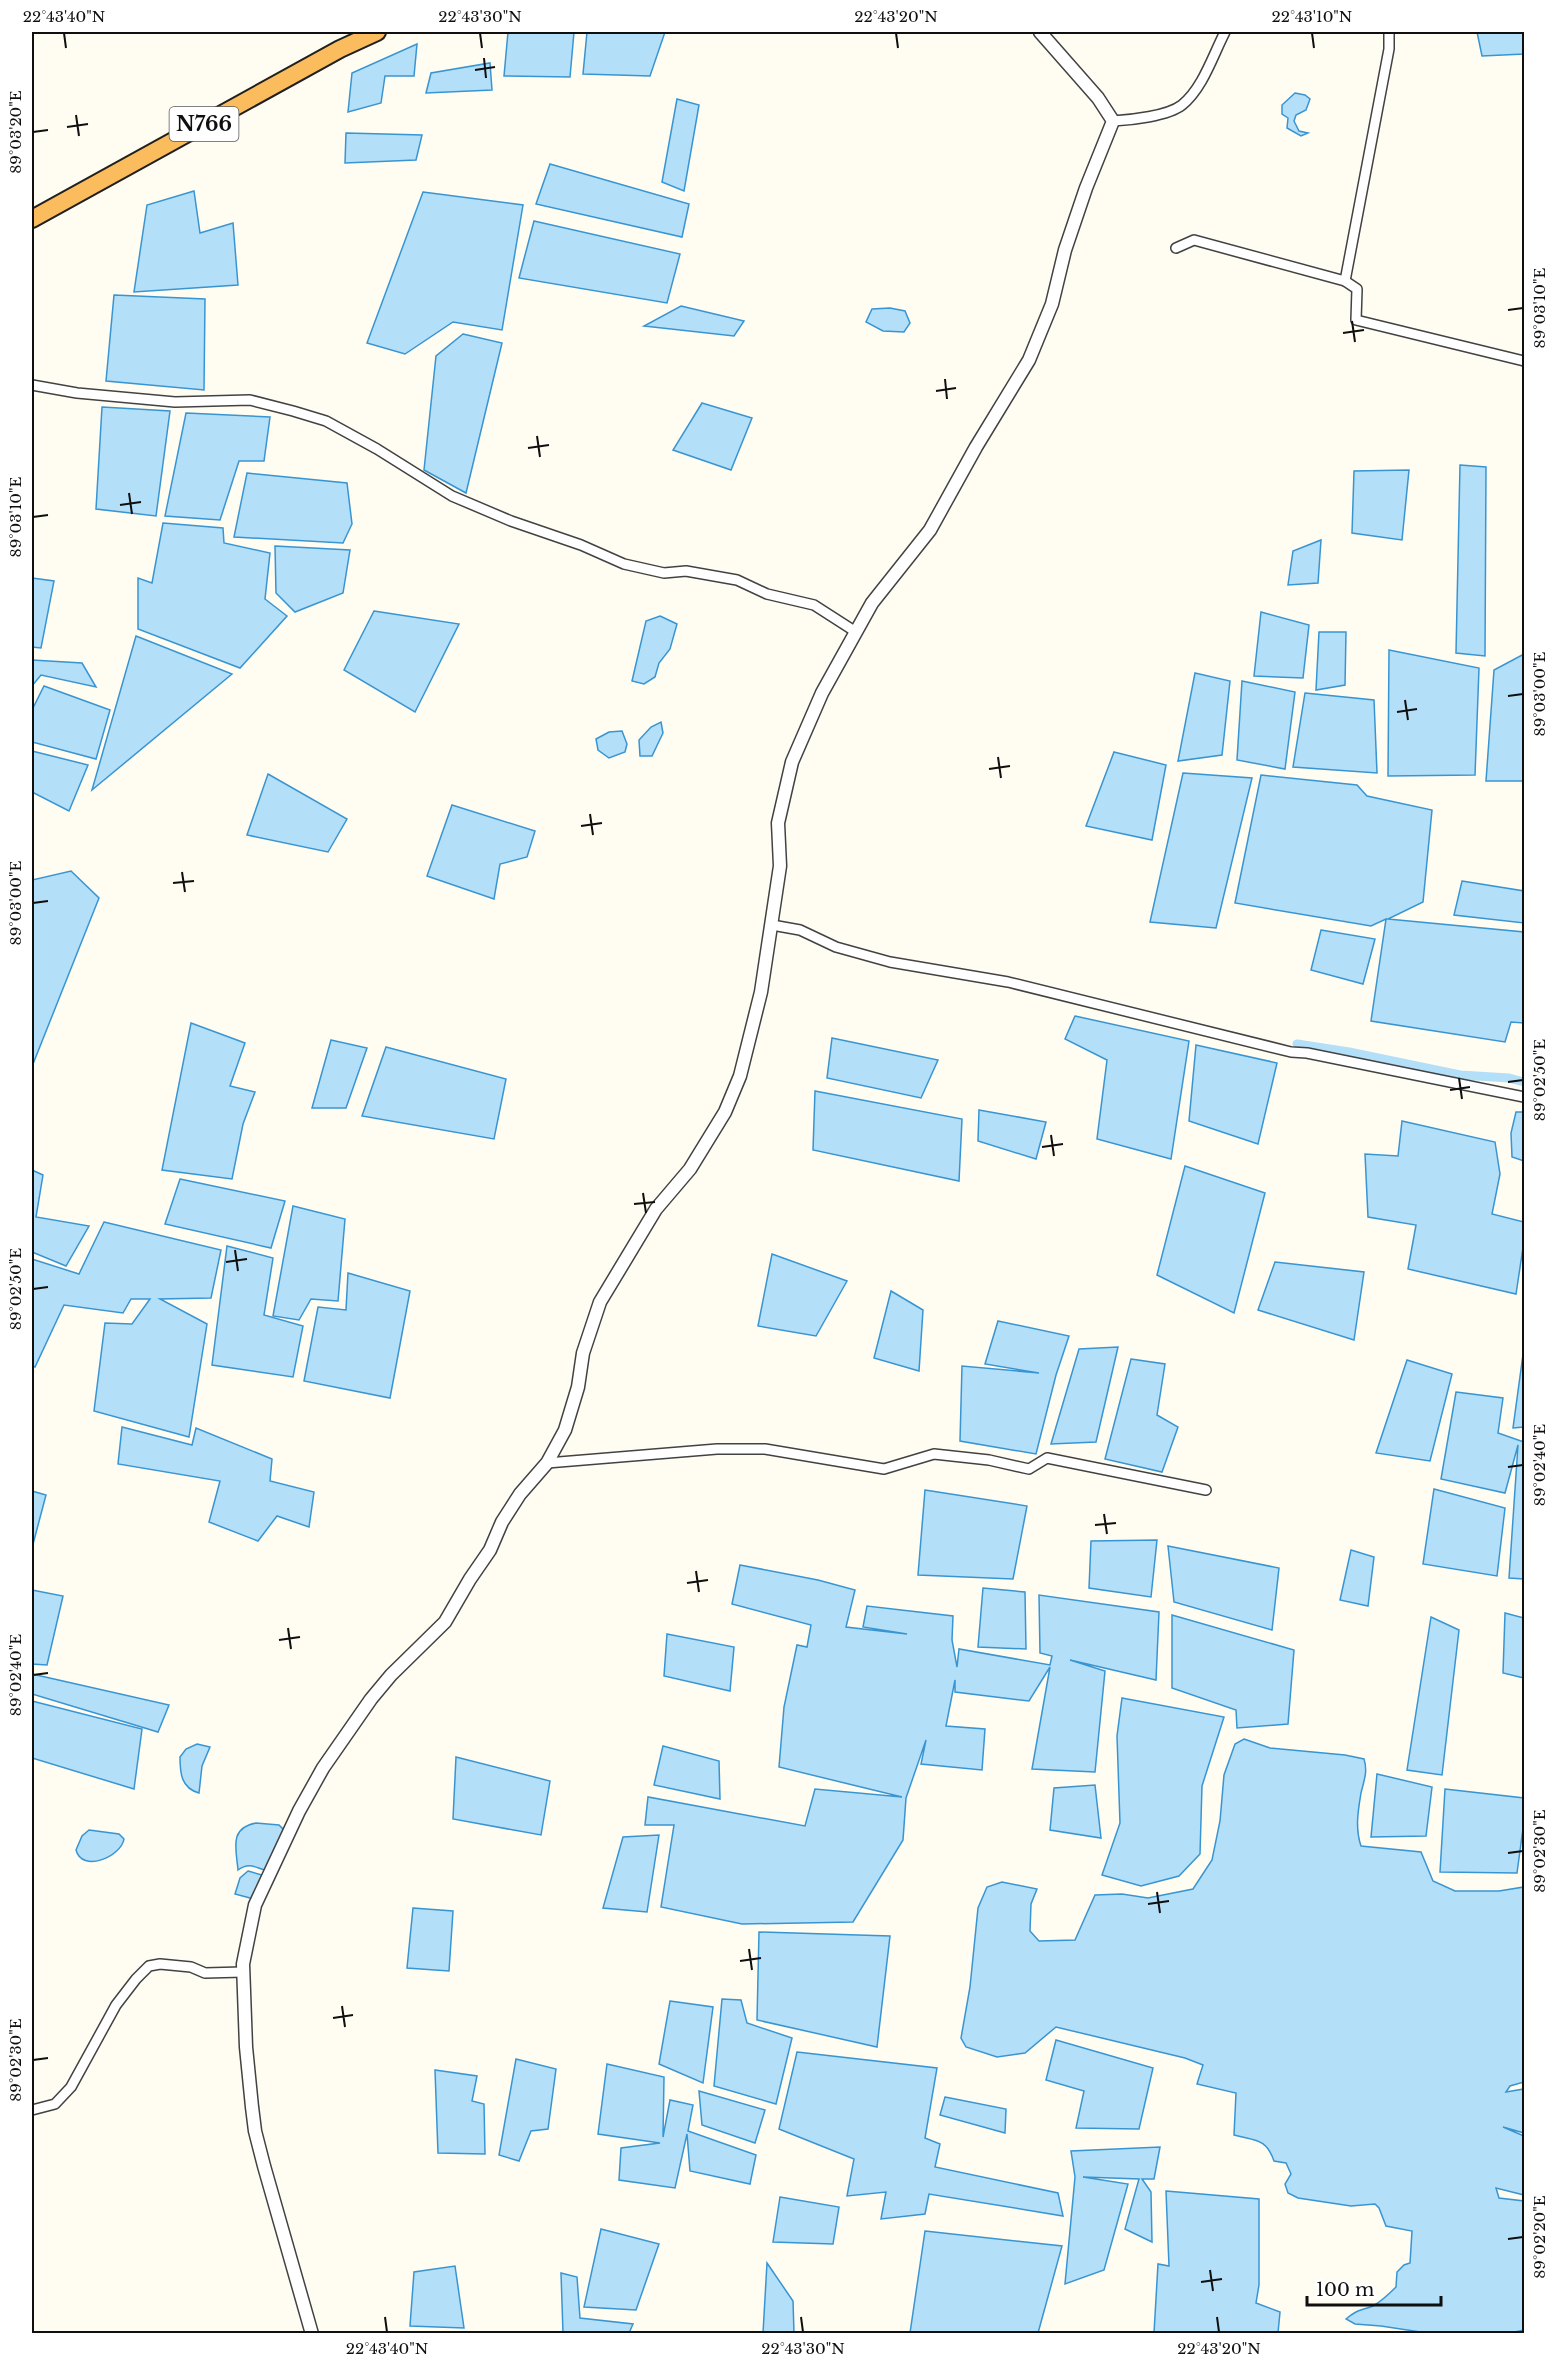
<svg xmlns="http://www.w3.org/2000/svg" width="1556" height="2365" viewBox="0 0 1556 2365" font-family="'Libre Baskerville',serif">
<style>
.water{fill:#b4dff8;stroke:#3895d2;stroke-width:1.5}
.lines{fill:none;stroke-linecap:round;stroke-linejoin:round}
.canal{stroke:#b4dff8;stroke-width:9}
.minor-casing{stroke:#424242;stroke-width:12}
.tertiary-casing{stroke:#424242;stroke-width:15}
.trunk-casing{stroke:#202020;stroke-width:20}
.minor{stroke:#fff;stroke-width:9}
.tertiary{stroke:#fff;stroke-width:12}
.trunk{stroke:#fbbc5d;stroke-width:16}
.ticks{fill:none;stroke:#0f0f0f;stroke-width:2}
.labels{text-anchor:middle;stroke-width:6;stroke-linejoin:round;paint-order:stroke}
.shield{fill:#fff;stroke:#575757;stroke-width:1.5}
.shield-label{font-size:20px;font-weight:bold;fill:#0f0f0f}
.neatline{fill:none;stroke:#0f0f0f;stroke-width:2}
.ticks-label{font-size:15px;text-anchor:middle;fill:#0f0f0f}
</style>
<rect width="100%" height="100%" fill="#fffcf2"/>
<!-- water -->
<g class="water">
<path d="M508 32H574L570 77 504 76Z"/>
<path d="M587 32H665L650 76 583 74Z"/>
<path d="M1477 32H1524V54L1482 56Z"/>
<path d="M417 44 414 76H385L381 103 348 112 352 73Z"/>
<path d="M490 63 492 90 426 93 431 73Z"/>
<path d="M1295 93 1305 95 1310 99 1306 110 1296 115 1294 121 1299 131 1308 133 1301 136 1287 128 1288 118 1282 114V105Z"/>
<path d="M677 99 699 105 684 191 662 182Z"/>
<path d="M346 133 422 135 416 160 345 163Z"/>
<path d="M550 164 689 204 682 237 536 204Z"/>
<path d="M194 191 200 233 233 223 238 285 134 292 147 205Z"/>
<path d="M423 192 523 205 502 330 453 322 405 354 367 343Z"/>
<path d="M534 221 680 254 667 303 519 278Z"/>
<path d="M114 295 205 299 204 390 106 381Z"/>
<path d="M681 306 744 321 734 336 644 326Z"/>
<path d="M890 308 905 311 910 323 904 332 883 331 866 322 872 309Z"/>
<path d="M463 334 502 343 466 493 424 470 436 356Z"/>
<path d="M702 403 752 418 731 470 673 450Z"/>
<path d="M102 407 170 411 156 516 96 509Z"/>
<path d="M186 413 270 417 264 461H239L220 520 165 516Z"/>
<path d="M1460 465 1486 467 1485 656 1456 653Z"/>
<path d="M1409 470 1402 540 1352 533 1354 471Z"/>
<path d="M247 473 347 483 352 524 343 543 234 537Z"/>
<path d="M163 523 223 528 224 543 270 553 265 599 287 616 240 668 138 629V578L152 583Z"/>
<path d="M1321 540 1318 583 1288 585 1293 551Z"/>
<path d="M275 546 350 550 343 593 295 612 276 593Z"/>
<path d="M32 578 54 581 41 648 32 647Z"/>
<path d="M374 611 459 624 415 712 344 670Z"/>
<path d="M1261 612 1309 625 1303 678 1254 676Z"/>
<path d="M660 616 677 624 670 649 659 663 655 677 644 684 632 681 646 621Z"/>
<path d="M1319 632H1346L1345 685 1316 690Z"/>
<path d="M136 636 232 674 92 790Z"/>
<path d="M1389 650 1479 668 1475 775 1388 776Z"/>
<path d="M1524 654V781H1486L1494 670Z"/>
<path d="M32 660 82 663 96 687 41 675 32 686Z"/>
<path d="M1195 673 1230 681 1222 755 1178 761Z"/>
<path d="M1242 681 1295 692 1285 769 1237 760Z"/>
<path d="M44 686 110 710 96 759 32 742V710Z"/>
<path d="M1305 693 1374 700 1377 773 1293 767Z"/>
<path d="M661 722 663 733 652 756H640L639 740 651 727Z"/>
<path d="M622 731 627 744 625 752 609 758 598 750 596 739 609 732Z"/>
<path d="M32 751 88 765 69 811 32 792Z"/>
<path d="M1114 752 1166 765 1152 840 1086 826Z"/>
<path d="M1183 773 1252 778 1216 928 1150 922Z"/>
<path d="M268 774 347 819 328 852 247 835Z"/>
<path d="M1261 775 1357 785 1367 796 1432 810 1423 902 1388 919 1524 932V1023L1511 1022 1505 1042 1371 1021 1386 919 1371 926 1235 903Z"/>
<path d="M452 805 535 831 527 857 500 864 494 899 427 876Z"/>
<path d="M71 871 99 898 33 1064 32 880Z"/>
<path d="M1462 881 1524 891V923L1454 915Z"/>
<path d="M1321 930 1375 939 1363 984 1311 970Z"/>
<path d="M1075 1016 1189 1041 1171 1159 1097 1139 1107 1060 1065 1039Z"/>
<path d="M191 1023 245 1043 230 1086 255 1092 243 1124 232 1179 162 1170Z"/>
<path d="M832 1038 938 1060 921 1098 827 1078Z"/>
<path d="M331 1040 367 1048 346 1108H312Z"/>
<path d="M1196 1045 1277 1063 1258 1144 1189 1121Z"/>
<path d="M386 1047 506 1079 494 1139 362 1116Z"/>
<path d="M815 1091 962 1119 959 1181 813 1150Z"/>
<path d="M979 1110 1046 1122 1036 1159 978 1141Z"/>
<path d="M1516 1112H1524V1161L1512 1157 1511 1133Z"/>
<path d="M1402 1121 1495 1142 1500 1174 1492 1214 1524 1222V1241L1516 1294 1408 1269 1416 1225 1368 1217 1365 1154 1398 1156Z"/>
<path d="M1185 1166 1265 1193 1234 1313 1157 1275Z"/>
<path d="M32 1170 43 1175 36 1217 89 1226 66 1266 32 1252Z"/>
<path d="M180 1179 285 1201 271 1248 165 1224Z"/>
<path d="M293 1206 345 1219 338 1301 311 1299 299 1320 273 1316Z"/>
<path d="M104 1222 221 1250 211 1298 160 1299 207 1324 189 1437 94 1411 105 1323 132 1324 150 1299H131L123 1313 64 1305 35 1367 32 1366V1259L79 1274Z"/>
<path d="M227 1246 273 1258 264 1315 303 1326 293 1377 212 1365Z"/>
<path d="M772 1254 847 1281 816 1336 758 1326Z"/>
<path d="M1275 1262 1364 1272 1354 1340 1258 1310Z"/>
<path d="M348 1273 410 1291 390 1398 304 1381 318 1307 346 1310Z"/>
<path d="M891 1291 923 1310 919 1371 874 1358Z"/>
<path d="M998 1321 1069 1336 1056 1375 1036 1454 960 1441 962 1366 1039 1373 985 1364Z"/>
<path d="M1118 1347 1096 1442 1051 1444 1079 1349Z"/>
<path d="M1524 1347V1427L1513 1428Z"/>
<path d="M1131 1359 1165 1364 1157 1415 1178 1427 1162 1472 1105 1459Z"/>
<path d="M1407 1360 1452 1374 1430 1461 1376 1453Z"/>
<path d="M1456 1392 1503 1398 1498 1433 1524 1442V1579L1509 1578 1518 1445 1505 1493 1441 1479Z"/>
<path d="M122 1427 192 1445 196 1428 272 1459 270 1481 314 1492 309 1527 277 1516 258 1541 209 1522 220 1481 118 1464Z"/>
<path d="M1434 1489 1505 1508 1497 1576 1423 1564Z"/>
<path d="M925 1490 1027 1506 1013 1579 918 1575Z"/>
<path d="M32 1491 46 1495 32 1548Z"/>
<path d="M1157 1540 1151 1597 1089 1588 1091 1541Z"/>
<path d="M1168 1546 1279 1568 1272 1630 1174 1602Z"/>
<path d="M1351 1550 1374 1557 1368 1606 1340 1600Z"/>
<path d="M740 1565 818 1580 855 1590 846 1627 907 1634 863 1627 867 1606 953 1616 952 1640 957 1667 959 1649 1050 1665 1052 1656 1040 1653 1039 1595 1159 1612 1156 1680 1070 1660 1105 1671 1095 1772 1032 1769 1050 1667 1029 1701 955 1692V1680L946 1726 985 1729 982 1770 921 1764 926 1740 906 1798 903 1840 853 1922 742 1924 661 1907 674 1825H645L648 1797 805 1826 815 1789 902 1797 779 1767 784 1707 797 1645 807 1647 811 1625 732 1604Z"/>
<path d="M983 1588 1025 1592 1026 1649 978 1647Z"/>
<path d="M32 1590 63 1596 47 1665 32 1664Z"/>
<path d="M1505 1613 1524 1618V1678L1503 1673Z"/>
<path d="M1172 1615 1294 1650 1288 1724 1237 1728 1236 1710 1172 1688Z"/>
<path d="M1431 1617 1459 1630 1442 1775 1407 1770Z"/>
<path d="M667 1634 734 1647 730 1691 664 1676Z"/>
<path d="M32 1674 169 1705 158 1732 32 1694Z"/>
<path d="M1122 1698 1224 1717 1202 1786 1200 1854 1179 1876 1141 1886 1102 1875 1120 1823 1117 1736Z"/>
<path d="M32 1701 142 1729 134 1789 32 1758Z"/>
<path d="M1244 1739 1270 1748 1345 1755 1364 1759C1368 1772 1364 1780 1361 1793 1358 1811 1355 1828 1361 1846L1421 1852 1433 1881 1455 1891H1499L1524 1887V2082L1510 2086 1506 2092 1524 2089V2133L1503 2127 1524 2136V2195L1496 2188 1499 2198 1524 2201V2330L1506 2334 1427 2333 1381 2326 1355 2324 1346 2319C1358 2309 1360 2311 1373 2306 1382 2301 1389 2294 1396 2287L1397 2272 1404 2265 1410 2263 1412 2231 1386 2226 1379 2208 1375 2204 1351 2206 1298 2198 1288 2193 1285 2184 1291 2174 1286 2163 1274 2161C1266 2138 1256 2141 1234 2135L1236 2093 1197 2084 1203 2065 1185 2058 1056 2027 1025 2053 997 2057 966 2047 961 2038 970 1987 978 1908 987 1887 1002 1882 1037 1889 1031 1904 1030 1931 1039 1941 1075 1940 1095 1895 1122 1894 1148 1898 1193 1889 1212 1860 1220 1821 1224 1775 1235 1744Z"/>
<path d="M197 1744 210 1747 202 1766 199 1793C181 1788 180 1773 180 1757L186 1749Z"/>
<path d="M663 1746 719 1761 720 1799 654 1785Z"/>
<path d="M456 1757 550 1781 541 1835 453 1819Z"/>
<path d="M1377 1774 1432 1787 1426 1836 1371 1837Z"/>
<path d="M1095 1785 1101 1838 1050 1830 1054 1788Z"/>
<path d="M1445 1789 1524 1798V1821L1517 1873 1440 1872Z"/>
<path d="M256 1823 279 1825 284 1830 265 1870C254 1867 249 1862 238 1870 236 1848 229 1828 256 1823Z"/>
<path d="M89 1830 119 1834 124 1839C121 1857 82 1873 76 1850L82 1836Z"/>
<path d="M659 1835 647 1912 603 1908 623 1837Z"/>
<path d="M248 1871 262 1875V1880L254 1899 235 1894 240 1878Z"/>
<path d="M413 1908 453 1911 449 1971 407 1968Z"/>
<path d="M759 1932 890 1936 877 2047 757 2020Z"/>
<path d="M722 1999 741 2000 747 2023 792 2038 776 2104 714 2086Z"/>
<path d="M670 2001 713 2007 703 2083 659 2064Z"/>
<path d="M1056 2040 1153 2068 1139 2129 1076 2128 1084 2091 1046 2080Z"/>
<path d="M797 2052 937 2068 925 2138 940 2144 935 2167 1058 2193 1063 2216 929 2194 925 2214 881 2219 886 2192 847 2196 854 2159 779 2129Z"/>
<path d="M516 2059 556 2069 548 2129 531 2131 519 2161 499 2155Z"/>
<path d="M607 2064 664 2077 663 2137 670 2100 693 2105 688 2131 756 2155 750 2184 690 2171 687 2134 675 2188 619 2180 621 2148 660 2143 598 2134Z"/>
<path d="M435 2070 477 2076 472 2101 484 2104 485 2154 438 2153Z"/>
<path d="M699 2091 765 2110 755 2143 702 2125Z"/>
<path d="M945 2097 1006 2109 1005 2133 940 2115Z"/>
<path d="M1160 2147 1154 2179H1142L1151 2192 1152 2242 1125 2229 1139 2179 1083 2177 1128 2184 1104 2270 1065 2284 1075 2177 1071 2151Z"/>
<path d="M1166 2191 1259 2199V2285L1256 2303 1280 2312 1278 2333H1154L1158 2264 1169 2266Z"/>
<path d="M780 2197 839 2207 833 2244 773 2242Z"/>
<path d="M601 2229 659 2244 636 2310 584 2307Z"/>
<path d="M925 2231 1062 2246 1038 2333H910Z"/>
<path d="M767 2263 793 2301 794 2333H763Z"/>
<path d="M455 2266 464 2328 410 2326 414 2272Z"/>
<path d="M561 2273 577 2277 580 2318 633 2324 629 2333H563Z"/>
</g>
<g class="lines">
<!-- canal -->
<path class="canal" d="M1297 1044 1349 1052 1460 1075 1509 1078 1524 1082"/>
<defs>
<g id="minor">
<path d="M1389 32V49L1345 281 1357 289 1356 320 1524 361"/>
<path d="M1113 121C1131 120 1168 116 1182 105 1203 88 1213 55 1225 32"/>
<path d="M1176 248 1194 240 1345 281"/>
<path d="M32 385 77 393 175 402 250 400 293 411 326 421 377 449 452 496 511 521 581 545 624 564 664 573 686 571 737 580 767 594 814 605 856 632"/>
<path d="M772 925 800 930 836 947 890 962 1008 982 1291 1052 1307 1053 1524 1097"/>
<path d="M547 1463 717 1449H765L884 1469 934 1454 989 1460 1029 1469 1047 1458 1206 1490"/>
<path d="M32 2110 55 2104 71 2087 116 2005 136 1979 149 1966 160 1964 191 1967 205 1973 243 1972"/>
</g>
<path id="tertiary" d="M312 2334 264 2166 255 2131 252 2107 246 2047 243 1964 255 1905 299 1811 323 1768 371 1699 391 1675 445 1622 470 1579 490 1550 502 1522 520 1494 547 1463 565 1430 578 1387 583 1353 600 1302 656 1209 690 1169 725 1112 740 1076 761 992 780 866 778 823 792 762 822 693 872 603 930 530 976 447 1029 360 1052 304 1065 250 1086 188 1113 121 1098 98 1040 32"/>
<path id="trunk" d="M32 219 340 49 377 32"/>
</defs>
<!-- minor casing -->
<use href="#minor" class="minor-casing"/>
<!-- tertiary casing -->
<use href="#tertiary" class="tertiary-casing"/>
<!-- trunk casing -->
<use href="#trunk" class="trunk-casing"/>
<!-- minor -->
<use href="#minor" class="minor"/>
<!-- tertiary -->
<use href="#tertiary" class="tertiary"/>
<!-- trunk -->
<use href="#trunk" class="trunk"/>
</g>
<!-- ticks -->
<path class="ticks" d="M64 33 66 48M480 33 482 48M896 33 898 48M1312 33 1314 48M484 58 486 78M475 70 495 67M76 115 79 136M67 127 88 124M33 132 48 130M1508 310 1523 308M1352 321 1355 342M1343 333 1364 330M945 379 947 399M936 391 956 388M537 436 540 457M528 448 549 445M129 493 132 514M120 505 141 502M33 517 48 515M1508 696 1523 694M1405 700 1408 720M1397 712 1417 709M998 757 1001 778M989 769 1010 766M590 814 593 835M581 826 602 823M182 872 185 892M173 883 194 881M33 903 48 901M1459 1078 1462 1099M1508 1082 1523 1080M1450 1090 1470 1087M1051 1135 1054 1156M1042 1147 1063 1144M643 1193 646 1213M634 1204 655 1202M235 1250 238 1271M226 1262 247 1259M33 1289 48 1287M1508 1467 1523 1465M1104 1514 1107 1534M1095 1525 1116 1523M696 1571 699 1592M687 1583 708 1580M288 1628 291 1649M279 1640 300 1637M33 1675 48 1673M1508 1853 1523 1851M1157 1892 1160 1913M1148 1904 1169 1901M749 1949 752 1970M740 1961 761 1958M342 2006 345 2027M333 2018 353 2015M33 2060 48 2058M1508 2239 1523 2237M1210 2270 1213 2291M1201 2282 1222 2279M385 2317 387 2332M801 2317 803 2332M1217 2317 1219 2332"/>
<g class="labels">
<!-- shield labels -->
<rect class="shield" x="169.5" y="107" width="69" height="34" rx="4.5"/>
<g class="shield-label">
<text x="204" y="131">N766</text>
</g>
</g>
<!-- border -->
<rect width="1556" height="2365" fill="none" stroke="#ffffff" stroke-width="66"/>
<!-- scale -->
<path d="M1307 2296v9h134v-9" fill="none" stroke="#0f0f0f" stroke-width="3"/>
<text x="1316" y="2296" font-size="18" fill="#0f0f0f" stroke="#ffffff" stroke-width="4.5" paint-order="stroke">100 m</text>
<rect x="33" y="33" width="1490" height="2299" class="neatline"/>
<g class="ticks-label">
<text x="64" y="22">22°43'40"N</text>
<text x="480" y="22">22°43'30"N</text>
<text x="896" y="22">22°43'20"N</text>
<text x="1312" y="22">22°43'10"N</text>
<text transform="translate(16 132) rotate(-90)" y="5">89°03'20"E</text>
<text transform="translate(1540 308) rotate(-90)" y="5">89°03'10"E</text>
<text transform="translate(16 517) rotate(-90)" y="5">89°03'10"E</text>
<text transform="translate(1540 694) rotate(-90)" y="5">89°03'00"E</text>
<text transform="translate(16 903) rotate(-90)" y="5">89°03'00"E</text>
<text transform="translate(1540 1080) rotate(-90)" y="5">89°02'50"E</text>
<text transform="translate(16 1289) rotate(-90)" y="5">89°02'50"E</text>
<text transform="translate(1540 1465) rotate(-90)" y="5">89°02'40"E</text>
<text transform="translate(16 1675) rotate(-90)" y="5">89°02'40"E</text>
<text transform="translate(1540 1851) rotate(-90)" y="5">89°02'30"E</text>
<text transform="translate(16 2060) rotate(-90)" y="5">89°02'30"E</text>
<text transform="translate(1540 2237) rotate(-90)" y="5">89°02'20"E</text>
<text x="387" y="2354">22°43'40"N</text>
<text x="803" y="2354">22°43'30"N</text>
<text x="1219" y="2354">22°43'20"N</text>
</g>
</svg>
